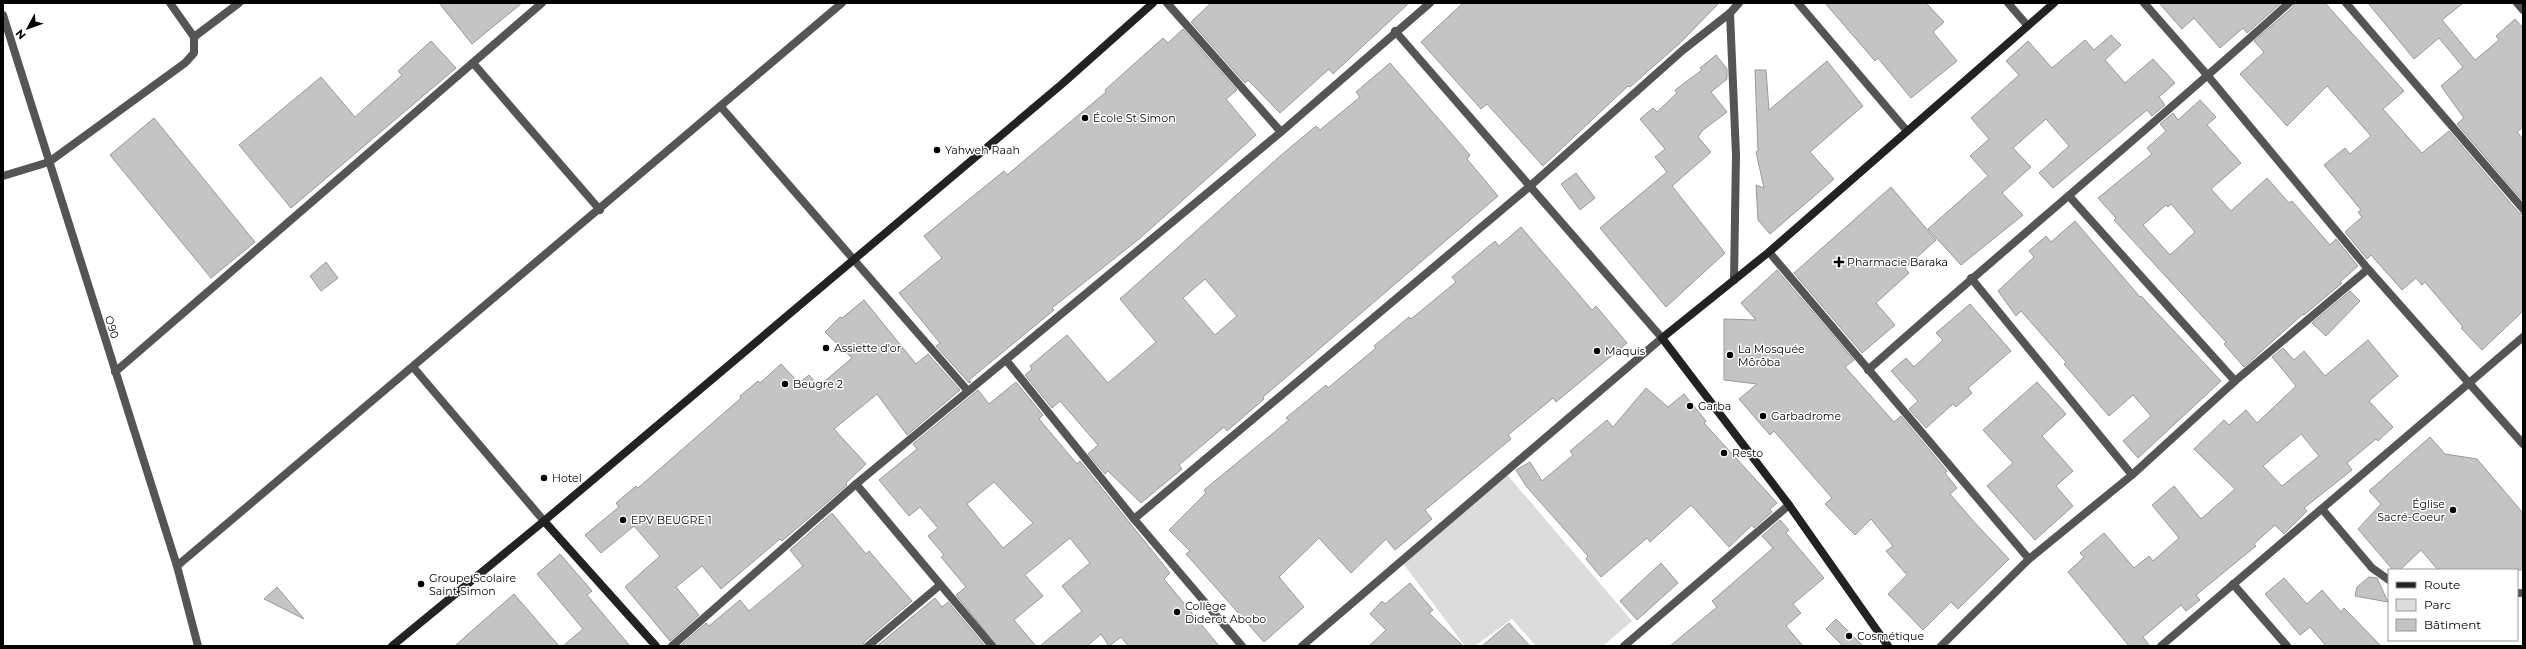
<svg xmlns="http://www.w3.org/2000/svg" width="2526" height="649" viewBox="0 0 2526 649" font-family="Montserrat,sans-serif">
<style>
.green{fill:#dcdcdc}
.building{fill:#c4c4c4;stroke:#999;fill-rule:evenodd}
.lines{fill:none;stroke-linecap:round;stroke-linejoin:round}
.lane{stroke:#555;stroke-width:8}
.street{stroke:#555;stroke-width:8}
.secondary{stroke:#222;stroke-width:8}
.poi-dot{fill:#000;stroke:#fff;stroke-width:1.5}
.labels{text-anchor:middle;stroke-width:3;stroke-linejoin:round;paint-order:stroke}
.poi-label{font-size:11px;fill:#000;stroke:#fff;text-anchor:start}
.street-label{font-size:11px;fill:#000;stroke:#fff}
</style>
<rect width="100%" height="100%" fill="#fff"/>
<!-- green -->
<path class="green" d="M1505 472 1632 621 1603 646H1536L1512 619 1475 646H1465L1402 562Z"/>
<!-- building -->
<g class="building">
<path d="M439 3H522L472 44Z"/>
<path d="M1211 3H1409L1333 74 1329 69 1280 113 1248 80 1245 83 1191 22Z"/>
<path d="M1463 3H1719L1680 43 1630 87 1628 86 1543 166 1487 104 1481 109 1421 42Z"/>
<path d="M1825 3H1926L1944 22 1933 32 1957 61 1911 98 1878 58 1875 61Z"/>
<path d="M2159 3H2281L2247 33 2243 28 2220 48 2194 18 2182 29Z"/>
<path d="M2294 3H2325L2404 91 2383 109 2422 153 2449 131 2519 213 2523 214V311L2482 350 2461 328 2463 327 2425 282 2422 285 2416 278 2402 290 2371 255 2367 259 2345 232 2362 217 2358 212 2361 210 2324 165 2345 148 2350 154 2371 136 2327 86 2287 126 2240 74 2264 52 2254 41 2293 7Z"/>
<path d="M2368 3H2463L2442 20 2475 60 2499 40 2496 36 2515 19 2523 28V127L2517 132 2523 139V201L2457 124 2464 118 2441 86 2463 67 2439 38 2414 59Z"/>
<path d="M1183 29 1237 90 1226 99 1256 135 1139 239 1052 308 1054 310 969 380 971 382 969 383 936 346 940 343 899 293 942 258 924 236 1004 171 1007 175 1106 92 1105 90 1163 38 1168 43Z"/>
<path d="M2111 35 2121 45 2105 60 2125 83 2153 59 2175 83 2159 97 2165 105 2152 116 2147 110 2053 188 2039 173 2069 146 2046 119 2013 148 2031 167 2002 193 2023 215 1961 265 1928 229 1988 176 1970 156 1989 139 1971 118 2019 75 2006 61 2028 41 2052 68 2085 40 2094 50Z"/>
<path d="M431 41 456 68 291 208 239 145 321 77 355 117 402 75 398 71Z"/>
<path d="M1716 55 1727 69V79L1711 92 1727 112 1703 130 1698 137 1711 152 1672 186 1725 253 1666 307 1600 228 1667 172 1655 157 1665 149 1640 119 1653 108 1657 112 1677 93 1675 90 1702 70 1700 68Z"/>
<path d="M1827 61 1863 106 1810 152 1834 179 1770 234 1758 220 1756 185 1764 188 1756 152 1758 151 1755 70H1766L1769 110Z"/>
<path d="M1390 63 1470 155 1467 159 1498 196 1263 397 1264 399 1227 431 1224 427 1179 465 1182 469 1141 503 1108 471 1105 474 1088 454 1098 445 1060 401 1052 408 1025 375 1032 369 1030 366 1067 335 1108 383 1156 342 1120 299 1279 157 1316 126 1320 130 1360 97 1356 92ZM1205 279 1237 316 1215 335 1183 298Z"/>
<path d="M2200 100 2216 117 2207 125 2241 163 2211 189 2231 211 2267 178 2289 203 2292 201 2330 245 2336 239 2358 266 2340 282 2342 283 2304 315 2303 314 2244 367 2224 344 2226 342 2114 220 2116 218 2098 198 2152 154 2147 148 2166 131 2160 124 2173 113 2178 120ZM2171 204 2195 232 2170 255 2143 225 2166 205 2168 207Z"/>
<path d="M154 118 255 242 211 278 110 155Z"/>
<path d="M1576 173 1595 198 1580 210 1561 184Z"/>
<path d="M1891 187 1936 240 1905 268 1909 273 1876 303 1895 325 1862 353 1794 273Z"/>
<path d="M2075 221 2140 297 2141 296 2221 381 2138 458 2123 441 2151 416 2133 395 2109 416 2064 364 2066 362 2021 311 2016 316 1998 291 2034 257 2029 251 2046 236 2051 242Z"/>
<path d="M1521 227 1592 310 1596 306 1627 343 1556 402 1553 398 1508 435 1511 439 1425 510 1432 519 1395 550 1386 539 1351 573 1319 538 1279 577 1304 607 1264 642 1186 554 1190 551 1169 530 1206 493 1204 490 1289 420 1286 418 1326 385 1328 388 1376 348 1374 346 1409 317 1411 319 1456 282 1452 277 1495 241 1499 246Z"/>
<path d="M326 262 338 278 321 291 310 276Z"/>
<path d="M1777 270 1854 360 1845 367 1894 422 1901 416 1947 471 1945 473 1957 488 1950 494 1975 523 2009 559 1958 609 1951 602 1923 630 1888 594 1907 575 1886 551 1893 546 1871 519 1855 535 1825 504 1832 498 1774 431 1770 435 1739 399 1757 384 1724 380V319L1756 320 1741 303Z"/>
<path d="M2350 291 2360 301 2326 336 2312 323Z"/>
<path d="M864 300 916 364 928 354 960 390 907 435 877 394 834 429 866 464 846 483 847 485 782 541 780 539 721 589 702 566 676 587 699 615 670 641 625 587 660 556 634 526 601 553 585 535 619 507 616 503 636 486 638 488 741 398 740 396 758 381 760 383 781 364 799 383 809 375 819 386 852 358 825 332 840 317 842 318Z"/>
<path d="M1970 304 2011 351 1968 388 1972 393 1956 407 1953 404 1926 428 1909 409 1918 401 1891 371 1906 358 1914 367 1943 340 1936 333Z"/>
<path d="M2368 340 2398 376 2369 401 2393 427 2378 441 2376 439 2347 463 2352 470 2304 508 2307 511 2284 534 2275 525 2254 544 2256 546 2196 595 2200 600 2186 611 2181 605 2143 637 2150 646H2129L2068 572 2084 557 2080 553 2104 533 2134 568 2149 556 2153 561 2179 538 2152 505 2174 486 2201 519 2235 489 2194 449 2224 420 2229 425 2246 410 2257 423 2296 386 2272 357 2283 348 2294 360 2304 351 2325 376ZM2301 434 2319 456 2282 486 2263 466Z"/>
<path d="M1016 382 1043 415 1039 419 1077 464 1080 461 1170 573 1164 579 1219 646H1128L1121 637 1109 646 1101 634 1087 646H1040L1082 611 1062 586 1090 563 1070 538 1025 575 1043 596 1014 620 1036 646H997L956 595 966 587 941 557 944 555 928 536 938 528 920 507 909 516 879 480 917 449 913 444 978 390 989 404ZM994 482 1033 523 1003 548 967 504Z"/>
<path d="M2037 382 2066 414 2042 436 2073 471 2056 486 2073 506 2035 540 1987 486 2013 463 1983 430Z"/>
<path d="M1646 388 1668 407 1684 394 1706 421 1704 423 1777 503 1770 509 1772 512 1754 528 1752 525 1729 547 1691 505 1650 542 1647 538 1601 577 1586 559 1588 556 1526 486 1516 470 1530 462 1542 481 1573 455 1570 451 1607 420 1613 427Z"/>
<path d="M2430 437 2445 454 2477 459 2523 513V570H2438L2421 550 2400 570H2393L2358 529 2381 504 2369 491Z"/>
<path d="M832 513 866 554 869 551 912 601 864 642 863 646H680L706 623 709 626 740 600 749 611 803 566 790 550Z"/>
<path d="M1780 520 1789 530 1786 533 1824 578 1793 604 1801 613 1786 626 1803 646H1670L1717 607 1712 601 1773 548 1762 536Z"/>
<path d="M560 554 592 591 587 595 630 646H563L583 629 537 574Z"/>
<path d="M1661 563 1678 583 1637 620 1620 601Z"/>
<path d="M2369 577 2377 578 2388 602 2355 596 2357 587Z"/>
<path d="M2284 578 2307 604 2322 590 2341 612 2344 608 2381 646H2326L2310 627 2300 635 2265 594Z"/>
<path d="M1410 583 1433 610 1429 613 1463 646H1369L1386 630 1370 614 1382 601 1385 604Z"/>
<path d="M277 587 304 619 264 599Z"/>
<path d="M514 594 559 646H455L475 628Z"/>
<path d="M935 598 942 607 948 602 985 646H877Z"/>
<path d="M1836 619 1863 646H1843L1826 629Z"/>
<path d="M1509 623 1530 646H1482Z"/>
</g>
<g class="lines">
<!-- lane -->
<g class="lane">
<path d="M194 37 239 3"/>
<path d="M2322 509 2372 568 2389 580"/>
<path d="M2517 593H2520"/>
</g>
<!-- street -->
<g class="street">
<path d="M1167 3 1281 132"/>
<path d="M1798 3 1907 131"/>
<path d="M2008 3 2027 25"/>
<path d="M2144 3 2208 76 2368 269 2523 444"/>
<path d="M2346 3 2523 209"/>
<path d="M2517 3 2523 10"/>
<path d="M1730 13 1736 155 1734 280"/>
<path d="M3 15 177 566 198 646"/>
<path d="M473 63 600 210"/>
<path d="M721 107 968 391"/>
<path d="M3 176 49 162 185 63 194 53V37L170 3"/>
<path d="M2069 196 2235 381"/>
<path d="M1769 252 2029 559"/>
<path d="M1971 278 2132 475"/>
<path d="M1006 360 1134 519 1242 646"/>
<path d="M413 367 544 521"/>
<path d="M1868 370C2007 246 2151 128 2289 3"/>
<path d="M115 372 542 3"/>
<path d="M856 484 992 646"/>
<path d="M1134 519 1529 187 1683 50 1730 13 1739 3"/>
<path d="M177 566 842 3"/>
<path d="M2233 584 2287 646"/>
<path d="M672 646 856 484 1281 132 1430 3"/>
<path d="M868 646 940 585"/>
<path d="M1302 646 1662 338 1395 31"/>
<path d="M1624 646 1789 505"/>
<path d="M1941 646 2029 559 2132 475 2235 381 2368 269"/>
<path d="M2161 646 2523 337"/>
</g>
<!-- secondary -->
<g class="secondary">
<path d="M544 521 656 646"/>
<path d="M392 646 544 521 1062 84 1153 3"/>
<path d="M1888 646 1789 505 1662 338 1769 252 2054 3"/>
</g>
</g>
<!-- markers -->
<g class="poi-dot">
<circle cx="1085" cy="118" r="4"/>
<circle cx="937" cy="150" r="4"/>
<path d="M1837 256h4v4h4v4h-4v4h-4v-4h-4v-4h4z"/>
<circle cx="826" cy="348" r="4"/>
<circle cx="1597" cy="351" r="4"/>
<circle cx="1730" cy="355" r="4"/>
<circle cx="785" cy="384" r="4"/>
<circle cx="1690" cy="406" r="4"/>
<circle cx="1763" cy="416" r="4"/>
<circle cx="1724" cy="453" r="4"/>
<circle cx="544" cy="478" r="4"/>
<circle cx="2453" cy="510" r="4"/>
<circle cx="623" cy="520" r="4"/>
<circle cx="421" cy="584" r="4"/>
<circle cx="1177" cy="612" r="4"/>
<circle cx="1849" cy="636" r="4"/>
</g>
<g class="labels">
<!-- poi labels -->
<g class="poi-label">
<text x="1093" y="122">École St Simon</text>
<text x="945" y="154">Yahweh Raah</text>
<text x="1847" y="266">Pharmacie Baraka</text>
<text x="834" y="352">Assiette d'or</text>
<text x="1738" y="353">La Mosquée<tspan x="1738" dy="13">Môrôba</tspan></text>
<text x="1605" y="355">Maquis</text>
<text x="793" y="388">Beugre 2</text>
<text x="1698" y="410">Garba</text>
<text x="1771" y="420">Garbadrome</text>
<text x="1732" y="457">Resto</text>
<text x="552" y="482">Hotel</text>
<text x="2445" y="508" text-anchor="end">Église<tspan x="2445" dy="13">Sacré-Coeur</tspan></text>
<text x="631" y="524">EPV BEUGRE 1</text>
<text x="429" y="582">Groupe Scolaire<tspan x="429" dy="13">Saint Simon</tspan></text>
<text x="1185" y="610">Collège<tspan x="1185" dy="13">Diderot Abobo</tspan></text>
<text x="1857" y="640">Cosmétique</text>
</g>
<!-- street labels -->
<g class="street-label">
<text transform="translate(112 327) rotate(73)" y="4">O90</text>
</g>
</g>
<!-- border -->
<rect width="2526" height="649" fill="none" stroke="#000000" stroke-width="8"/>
<!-- legend -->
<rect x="2388" y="569" width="130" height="72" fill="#ffffff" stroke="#999999"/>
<rect x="2396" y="582" width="20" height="6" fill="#222222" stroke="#999999"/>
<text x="2424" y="589" font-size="12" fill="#000000">Route</text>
<rect x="2396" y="599" width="20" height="12" fill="#dcdcdc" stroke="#999999"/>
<text x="2424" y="609" font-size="12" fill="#000000">Parc</text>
<rect x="2396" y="619" width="20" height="12" fill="#c4c4c4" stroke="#999999"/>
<text x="2424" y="629" font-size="12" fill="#000000">Bâtiment</text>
<!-- north arrow -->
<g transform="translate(28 28) rotate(229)" stroke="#ffffff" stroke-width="3" paint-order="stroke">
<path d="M0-3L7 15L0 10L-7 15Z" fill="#000000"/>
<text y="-6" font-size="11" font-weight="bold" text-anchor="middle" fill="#000000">N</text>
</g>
</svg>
